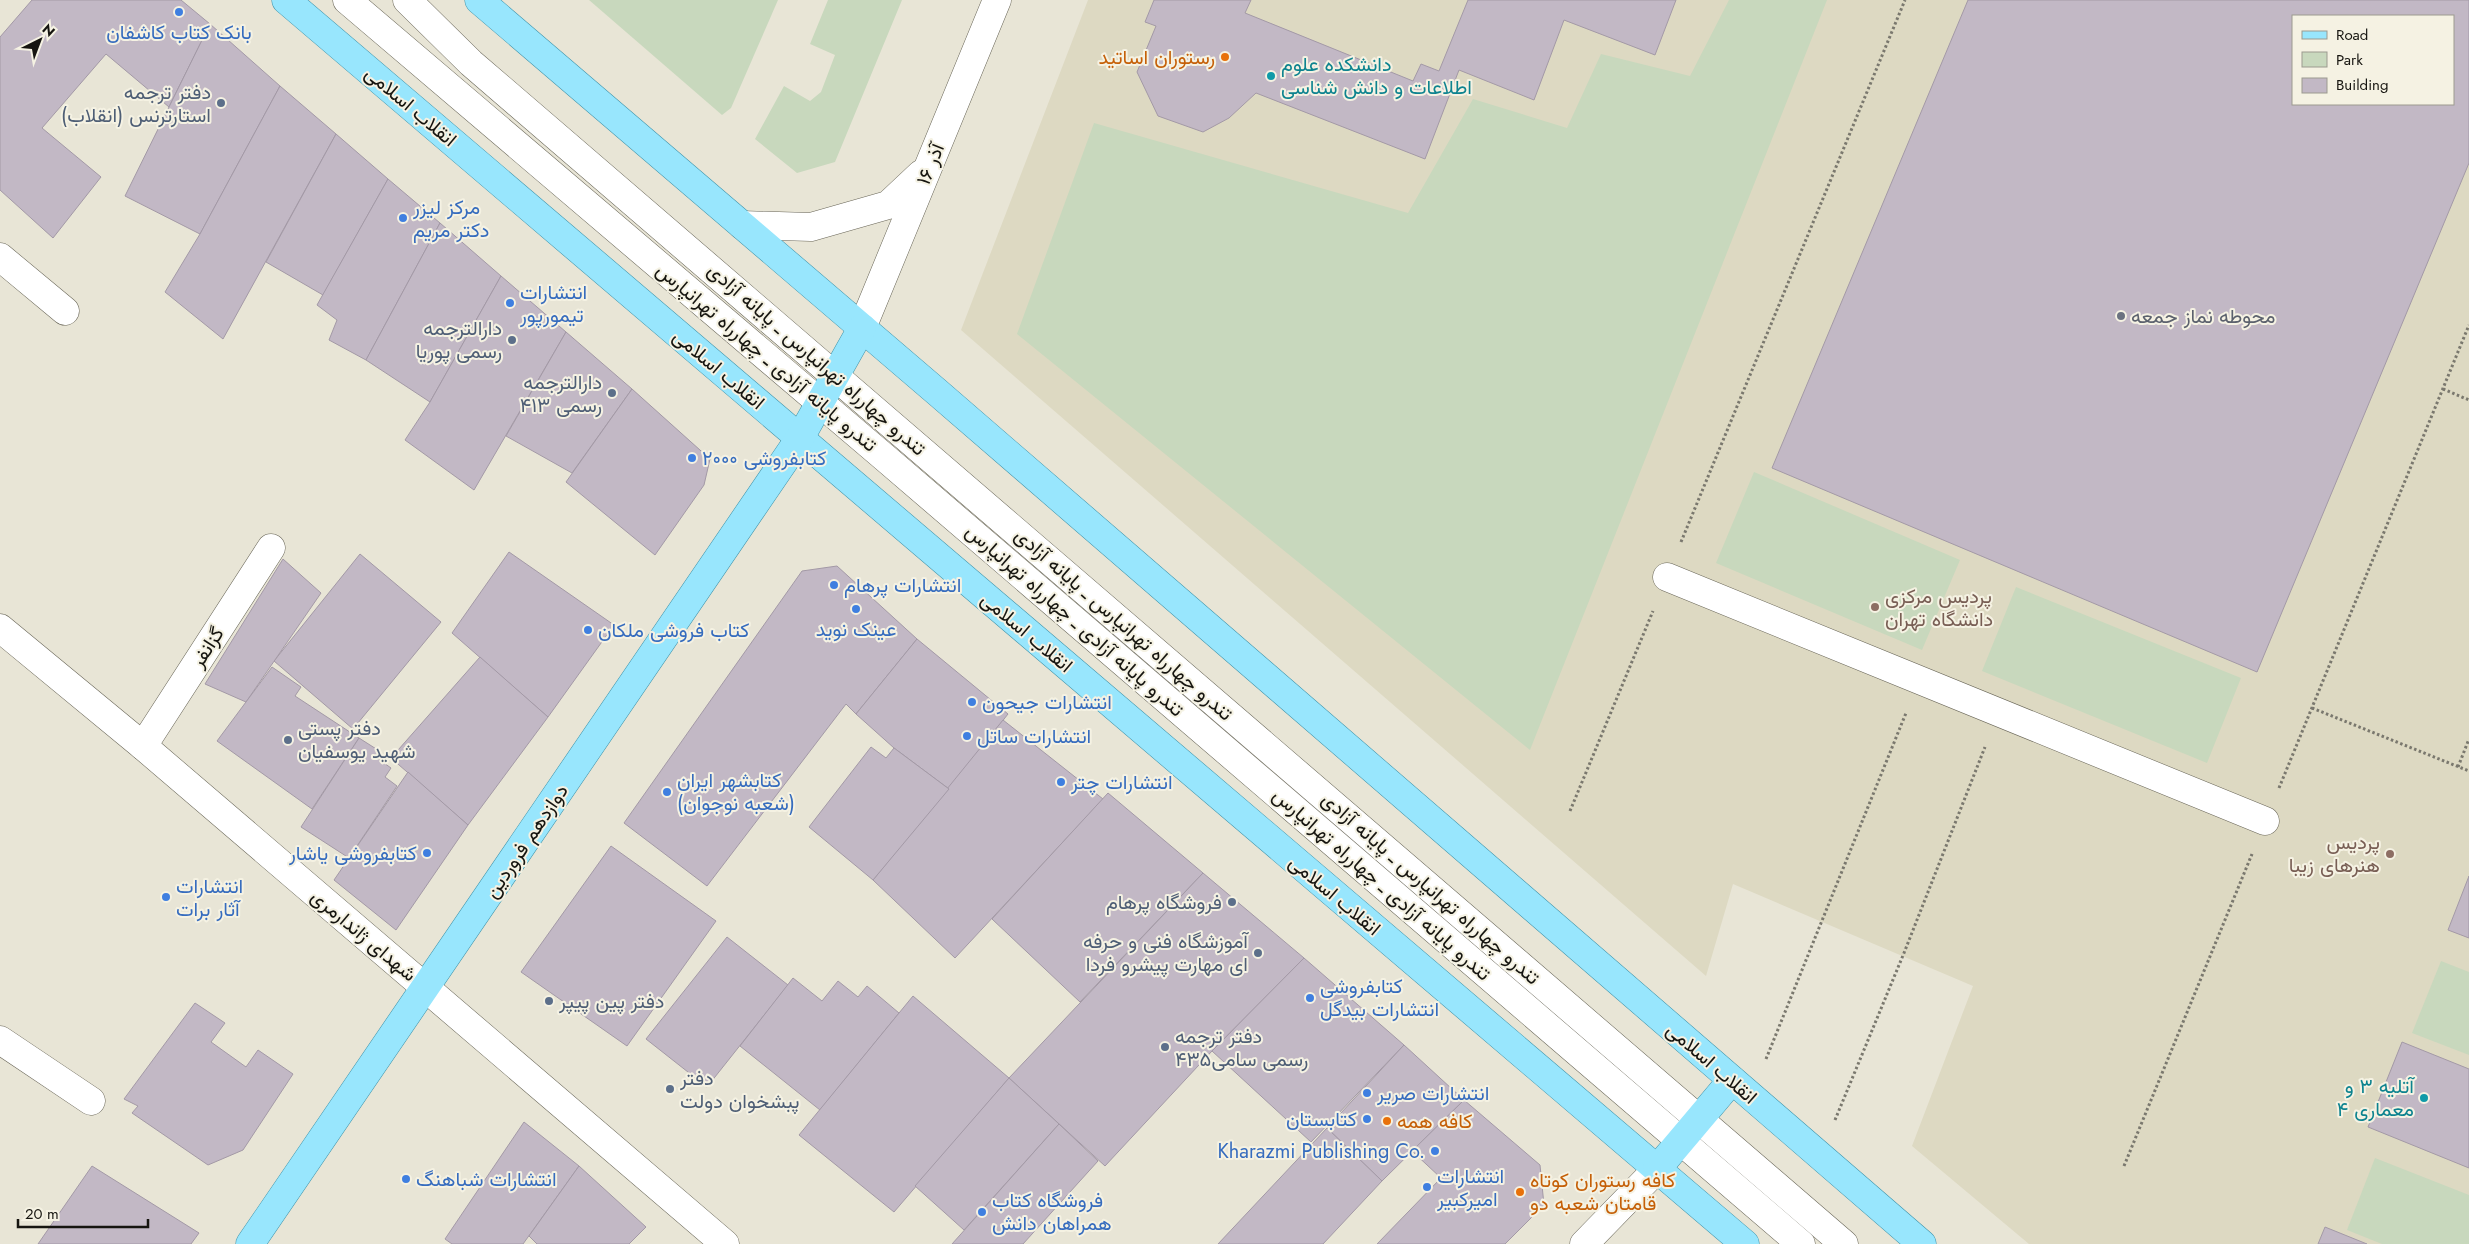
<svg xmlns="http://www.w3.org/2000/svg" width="2469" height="1244" viewBox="0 0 2469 1244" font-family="Jost,Vazirmatn,sans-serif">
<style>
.built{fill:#ddd9c2;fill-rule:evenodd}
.green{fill:#c8d8bd}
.building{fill:#c2b8c5;stroke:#a399a6;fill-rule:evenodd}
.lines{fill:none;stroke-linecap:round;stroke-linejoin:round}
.minor-casing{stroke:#696658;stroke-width:29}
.major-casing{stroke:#3e92a9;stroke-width:29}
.path{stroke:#7a786e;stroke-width:3;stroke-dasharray:2.5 2.5;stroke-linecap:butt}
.minor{stroke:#fff;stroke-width:28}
.major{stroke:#98e6fd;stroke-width:28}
.shop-dot{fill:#3f7fe0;stroke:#f5f2e3;stroke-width:2}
.food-dot{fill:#e8710a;stroke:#f5f2e3;stroke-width:2}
.culture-dot{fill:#0f9aa8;stroke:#f5f2e3;stroke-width:2}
.service-dot{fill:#5c6f8a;stroke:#f5f2e3;stroke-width:2}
.worship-dot{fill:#6b7280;stroke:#f5f2e3;stroke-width:2}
.education-dot{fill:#8d6e63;stroke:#f5f2e3;stroke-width:2}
.labels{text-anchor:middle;stroke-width:4;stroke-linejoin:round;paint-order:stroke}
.shop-label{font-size:20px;fill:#366cbe;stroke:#f5f2e3;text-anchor:start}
.food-label{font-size:20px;fill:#c56008;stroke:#f5f2e3;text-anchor:start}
.culture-label{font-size:20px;fill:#0d838f;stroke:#f5f2e3;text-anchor:start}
.service-label{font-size:20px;fill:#4e5e75;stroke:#f5f2e3;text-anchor:end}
.street-label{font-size:20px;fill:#161510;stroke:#f5f2e3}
.worship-label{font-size:20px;fill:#5b616d;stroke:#f5f2e3;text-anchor:start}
.education-label{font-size:20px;fill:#785e54;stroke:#f5f2e3;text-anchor:start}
</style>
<rect width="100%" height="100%" fill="#e8e5d6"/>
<!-- built -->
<path class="built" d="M1088 0H2469V1244H2029L1912 1146 1973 986 1733 884 1706 976 961 330ZM2293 16H2453V104H2293Z"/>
<!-- green -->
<g class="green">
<path d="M589 0H778L731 108 722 115Z"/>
<path d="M828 0H902L835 162 797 173 755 139 784 86 810 101 821 92 835 55 810 44Z"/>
<path d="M1729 0H1827L1530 750 1017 334 1094 123 1408 213 1473 99 1567 128 1601 54 1690 76Z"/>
<path d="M1754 472 1960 560 1922 650 1716 563Z"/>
<path d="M2016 587 2241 678 2207 763 1982 671Z"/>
<path d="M2441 961 2469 972V1055L2412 1033Z"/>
<path d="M2375 1158 2469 1195V1244H2382L2347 1230Z"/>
</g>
<!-- building -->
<g class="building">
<path d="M32 0H181L210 24 169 107 106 54 42 128 101 177 53 238 0 190V37Z"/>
<path d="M1154 0H1251L1245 13 1413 81 1421 64 1439 71 1468 0H1676L1655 55 1564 20 1534 100 1459 70 1425 159 1256 93 1229 118 1203 132 1158 116 1137 72 1156 26 1145 22Z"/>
<path d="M1968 0H2469V163L2257 672 1772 468ZM2293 16H2453V104H2293Z"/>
<path d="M210 24 280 86 200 234 125 196Z"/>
<path d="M280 86 336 134 223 339 165 292 200 234Z"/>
<path d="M336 134 388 179 323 295 266 262Z"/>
<path d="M388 179 440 223 366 360 329 340 337 320 317 305Z"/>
<path d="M440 223 501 276 430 402 366 360Z"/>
<path d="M501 276 566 332 474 490 405 440 430 402Z"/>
<path d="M566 332 632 389 572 473 506 436Z"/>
<path d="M632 389 710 459 704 485 655 555 566 482Z"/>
<path d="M509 552 614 625 548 717 452 633Z"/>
<path d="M360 554 441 622 353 729 274 661Z"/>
<path d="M283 559 321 593 246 702 205 684Z"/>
<path d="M837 566 917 639 856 714 846 704 707 886 624 823 802 571Z"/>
<path d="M917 639 1008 714 949 789 894 748 856 714Z"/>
<path d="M480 657 548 717 468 825 391 758Z"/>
<path d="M272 667 301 687 295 696 359 738 312 809 217 741Z"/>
<path d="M1003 720 1103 799 955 958 873 880Z"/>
<path d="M359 738 381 752 377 758 391 768 385 777 397 786 349 858 301 827Z"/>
<path d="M871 747 886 758 894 748 949 789 873 880 809 827Z"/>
<path d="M408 772 468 825 396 930 334 880Z"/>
<path d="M1108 793 1203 873 1080 1002 992 919Z"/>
<path d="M611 846 716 921 627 1046 521 972Z"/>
<path d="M1203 873 1304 958 1212 1051 1105 1166 1009 1078Z"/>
<path d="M2469 876V938L2448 930Z"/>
<path d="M727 937 788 985 707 1087 646 1039Z"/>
<path d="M1304 958 1404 1045 1311 1142 1212 1051Z"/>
<path d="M793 978 822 1001 838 981 858 997 867 986 899 1013 820 1110 740 1046Z"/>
<path d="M913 996 1009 1078 894 1212 799 1135Z"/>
<path d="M195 1003 225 1023 211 1042 246 1067 258 1050 293 1074 243 1150 208 1165 132 1113 138 1106 124 1099Z"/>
<path d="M2402 1042 2469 1069V1168L2368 1127Z"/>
<path d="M1404 1045 1464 1100 1382 1181 1327 1128Z"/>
<path d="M1009 1078 1059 1124 964 1230 915 1186Z"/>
<path d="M1464 1100 1540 1165 1544 1205 1505 1244H1377L1441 1178 1412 1151Z"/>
<path d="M524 1122 579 1166 523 1244H452L445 1239Z"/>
<path d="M1059 1124 1098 1161 1023 1244H952Z"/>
<path d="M1327 1128 1382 1181 1323 1244H1218Z"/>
<path d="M92 1166 199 1233 191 1244H38Z"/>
<path d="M579 1166 646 1227 629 1244H537L529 1236Z"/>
<path d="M2325 1227 2367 1244H2318Z"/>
</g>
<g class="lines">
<defs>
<g id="minor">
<path d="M347 0 884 457 1801 1244"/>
<path d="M407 0 471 63 1844 1244"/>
<path d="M742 225 811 227 888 205 921 174"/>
<path d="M0 257 65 311"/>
<path d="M862 328 997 0"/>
<path d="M1667 577 2265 821"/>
<path d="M0 628 143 746 725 1244"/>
<path d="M143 746 271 548"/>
<path d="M0 1040 91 1101"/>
<path d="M1584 1244 1657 1169"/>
</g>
<g id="major">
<path d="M286 0 1745 1244"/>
<path d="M479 0 937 392 1922 1244"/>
<path d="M1657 1169 1732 1080"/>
<path d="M250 1244 800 438 862 328"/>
</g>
</defs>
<!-- minor casing -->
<use href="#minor" class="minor-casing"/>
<!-- major casing -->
<use href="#major" class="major-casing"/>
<!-- path -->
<g class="path">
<path d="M2443 389 2469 400"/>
<path d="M1681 542 1905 0"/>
<path d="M2312 708 2469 771"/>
<path d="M2458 767 2469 739"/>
<path d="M2279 788 2469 325"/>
<path d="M1570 811 1653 611"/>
<path d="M1766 1059 1906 713"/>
<path d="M1835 1120 1904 953 1985 747"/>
<path d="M2124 1166 2252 854"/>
</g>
<!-- minor -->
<use href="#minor" class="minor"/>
<!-- major -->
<use href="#major" class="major"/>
</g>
<!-- markers -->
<g class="shop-dot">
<circle cx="179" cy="12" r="5"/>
<circle cx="403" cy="218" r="5"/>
<circle cx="510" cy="303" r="5"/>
<circle cx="692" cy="458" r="5"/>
<circle cx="834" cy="585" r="5"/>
<circle cx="856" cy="609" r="5"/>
<circle cx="588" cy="630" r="5"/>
<circle cx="972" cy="702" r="5"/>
<circle cx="967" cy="736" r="5"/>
<circle cx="1061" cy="782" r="5"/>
<circle cx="667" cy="792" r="5"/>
<circle cx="427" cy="853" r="5"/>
<circle cx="166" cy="897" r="5"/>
<circle cx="1310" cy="998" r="5"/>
<circle cx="1367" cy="1093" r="5"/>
<circle cx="1367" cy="1119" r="5"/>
<circle cx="1435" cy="1151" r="5"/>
<circle cx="406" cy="1179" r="5"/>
<circle cx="1427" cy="1187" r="5"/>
<circle cx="982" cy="1212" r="5"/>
</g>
<g class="food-dot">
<circle cx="1225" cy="57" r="5"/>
<circle cx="1387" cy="1121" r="5"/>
<circle cx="1520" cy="1192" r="5"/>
</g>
<g class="culture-dot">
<circle cx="1271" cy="76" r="5"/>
<circle cx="2424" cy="1098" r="5"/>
</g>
<g class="service-dot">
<circle cx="221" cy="103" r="5"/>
<circle cx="512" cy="340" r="5"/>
<circle cx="612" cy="393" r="5"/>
<circle cx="288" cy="740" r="5"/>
<circle cx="1232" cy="902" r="5"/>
<circle cx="1258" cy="953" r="5"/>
<circle cx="549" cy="1001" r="5"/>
<circle cx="1165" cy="1047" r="5"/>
<circle cx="670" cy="1089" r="5"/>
</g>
<circle class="worship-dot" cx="2121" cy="316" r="5"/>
<g class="education-dot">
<circle cx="1875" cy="607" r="5"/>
<circle cx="2390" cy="854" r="5"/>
</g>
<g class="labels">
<!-- shop labels -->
<g class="shop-label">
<text x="179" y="39" text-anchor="middle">بانک کتاب کاشفان</text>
<text x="413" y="214">مرکز لیزر<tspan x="413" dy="23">دکتر مریم</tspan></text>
<text x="520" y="299">انتشارات<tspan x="520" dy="23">تیمورپور</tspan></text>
<text x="702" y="465">کتابفروشی ۲۰۰۰</text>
<text x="844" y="592">انتشارات پرهام</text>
<text x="856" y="636" text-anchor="middle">عینک نوید</text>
<text x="598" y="637">کتاب فروشی ملکان</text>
<text x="982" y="709">انتشارات جیحون</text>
<text x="977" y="743">انتشارات ساتل</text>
<text x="677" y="787">کتابشهر ایران<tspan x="677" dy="23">(شعبه نوجوان)</tspan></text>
<text x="1071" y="789">انتشارات چتر</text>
<text x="417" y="860" text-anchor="end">کتابفروشی یاشار</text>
<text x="176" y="893">انتشارات<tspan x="176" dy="23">آثار برات</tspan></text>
<text x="1320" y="993">کتابفروشی<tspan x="1320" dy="23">انتشارات بیدگل</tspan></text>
<text x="1377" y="1100">انتشارات صریر</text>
<text x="1357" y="1126" text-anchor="end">کتابستان</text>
<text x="1425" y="1158" text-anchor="end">Kharazmi Publishing Co.</text>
<text x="1437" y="1183">انتشارات<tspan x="1437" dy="23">امیرکبیر</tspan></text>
<text x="416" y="1186">انتشارات شباهنگ</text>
<text x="992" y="1207">فروشگاه کتاب<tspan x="992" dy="23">همراهان دانش</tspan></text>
</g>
<!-- food labels -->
<g class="food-label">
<text x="1215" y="64" text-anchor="end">رستوران اساتید</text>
<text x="1397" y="1128">کافه همه</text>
<text x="1530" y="1187">کافه رستوران کوتاه<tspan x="1530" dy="23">قامتان شعبه دو</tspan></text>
</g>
<!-- culture labels -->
<g class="culture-label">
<text x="1281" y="71">دانشکده علوم<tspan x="1281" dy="23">اطلاعات و دانش شناسی</tspan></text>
<text x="2414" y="1093" text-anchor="end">آتلیه ۳ و<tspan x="2414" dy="23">۴ معماری</tspan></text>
</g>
<!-- service labels -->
<g class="service-label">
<text x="211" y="99">دفتر ترجمه<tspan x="211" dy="23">استارترنس (انقلاب)</tspan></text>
<text x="502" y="335">دارالترجمه<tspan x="502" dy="23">رسمی پوریا</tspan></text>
<text x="602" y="389">دارالترجمه<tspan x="602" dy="23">رسمی ۴۱۳</tspan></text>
<text x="298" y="735" text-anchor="start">دفتر پستی<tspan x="298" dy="23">شهید یوسفیان</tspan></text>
<text x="1222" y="909">فروشگاه پرهام</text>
<text x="1248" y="948">آموزشگاه فنی و حرفه<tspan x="1248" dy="23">ای مهارت پیشرو فردا</tspan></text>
<text x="559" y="1008" text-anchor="start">دفتر پین پیپر</text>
<text x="1175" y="1043" text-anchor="start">دفتر ترجمه<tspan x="1175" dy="23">رسمی سامی۴۳۵</tspan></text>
<text x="680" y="1085" text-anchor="start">دفتر<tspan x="680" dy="23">پبشخوان دولت</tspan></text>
</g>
<!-- street labels -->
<g class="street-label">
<text transform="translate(411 106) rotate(40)" y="7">انقلاب اسلامی</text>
<text transform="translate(930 164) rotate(-68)" y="7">۱۶ آذر</text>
<text transform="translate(767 357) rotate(40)" y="7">تندرو پایانه آزادی ـ چهارراه تهرانپارس</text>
<text transform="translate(817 359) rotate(41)" y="7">تندرو چهارراه تهرانپارس ـ پایانه آزادی</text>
<text transform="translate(719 369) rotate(40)" y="7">انقلاب اسلامی</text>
<text transform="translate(1075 620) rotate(41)" y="7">تندرو پایانه آزادی ـ چهارراه تهرانپارس</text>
<text transform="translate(1124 624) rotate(41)" y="7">تندرو چهارراه تهرانپارس ـ پایانه آزادی</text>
<text transform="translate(1027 632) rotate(40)" y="7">انقلاب اسلامی</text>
<text transform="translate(207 647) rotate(-57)" y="7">گزانفر</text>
<text transform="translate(526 841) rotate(-56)" y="7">دوازدهم فروردین</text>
<text transform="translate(1382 884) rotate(41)" y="7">تندرو پایانه آزادی ـ چهارراه تهرانپارس</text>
<text transform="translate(1431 888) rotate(41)" y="7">تندرو چهارراه تهرانپارس ـ پایانه آزادی</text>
<text transform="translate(1335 895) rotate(40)" y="7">انقلاب اسلامی</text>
<text transform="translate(364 935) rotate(40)" y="7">شهدای ژاندارمری</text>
<text transform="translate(1712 1063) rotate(41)" y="7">انقلاب اسلامی</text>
</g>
<!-- worship labels -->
<g class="worship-label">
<text x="2131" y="323">محوطه نماز جمعه</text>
</g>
<!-- education labels -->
<g class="education-label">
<text x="1885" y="603">پردیس مرکزی<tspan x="1885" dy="23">دانشگاه‌ تهران</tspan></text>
<text x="2380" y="849" text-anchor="end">پردیس<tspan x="2380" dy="23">هنرهای زیبا</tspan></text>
</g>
</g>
<!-- legend -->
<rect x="2292" y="15" width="162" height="90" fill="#f5f2e3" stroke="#9c9a8f"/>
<rect x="2302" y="31" width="25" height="8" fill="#98e6fd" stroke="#9c9a8f"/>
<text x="2336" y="40" font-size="15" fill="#161510">Road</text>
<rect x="2302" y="52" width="25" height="15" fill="#c8d8bd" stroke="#9c9a8f"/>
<text x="2336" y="65" font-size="15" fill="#161510">Park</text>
<rect x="2302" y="78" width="25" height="15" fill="#c2b8c5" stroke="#9c9a8f"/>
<text x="2336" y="90" font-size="15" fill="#161510">Building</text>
<!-- north arrow -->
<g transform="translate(40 40) rotate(42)" stroke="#f5f2e3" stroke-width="4" paint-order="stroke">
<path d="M0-4L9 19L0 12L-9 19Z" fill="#161510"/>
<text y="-8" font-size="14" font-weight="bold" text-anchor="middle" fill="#161510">N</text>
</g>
<!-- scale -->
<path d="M18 1219v8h130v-8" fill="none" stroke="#161510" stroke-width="2.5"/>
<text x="25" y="1219" font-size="15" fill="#161510" stroke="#f5f2e3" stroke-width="4" paint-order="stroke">20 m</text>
</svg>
